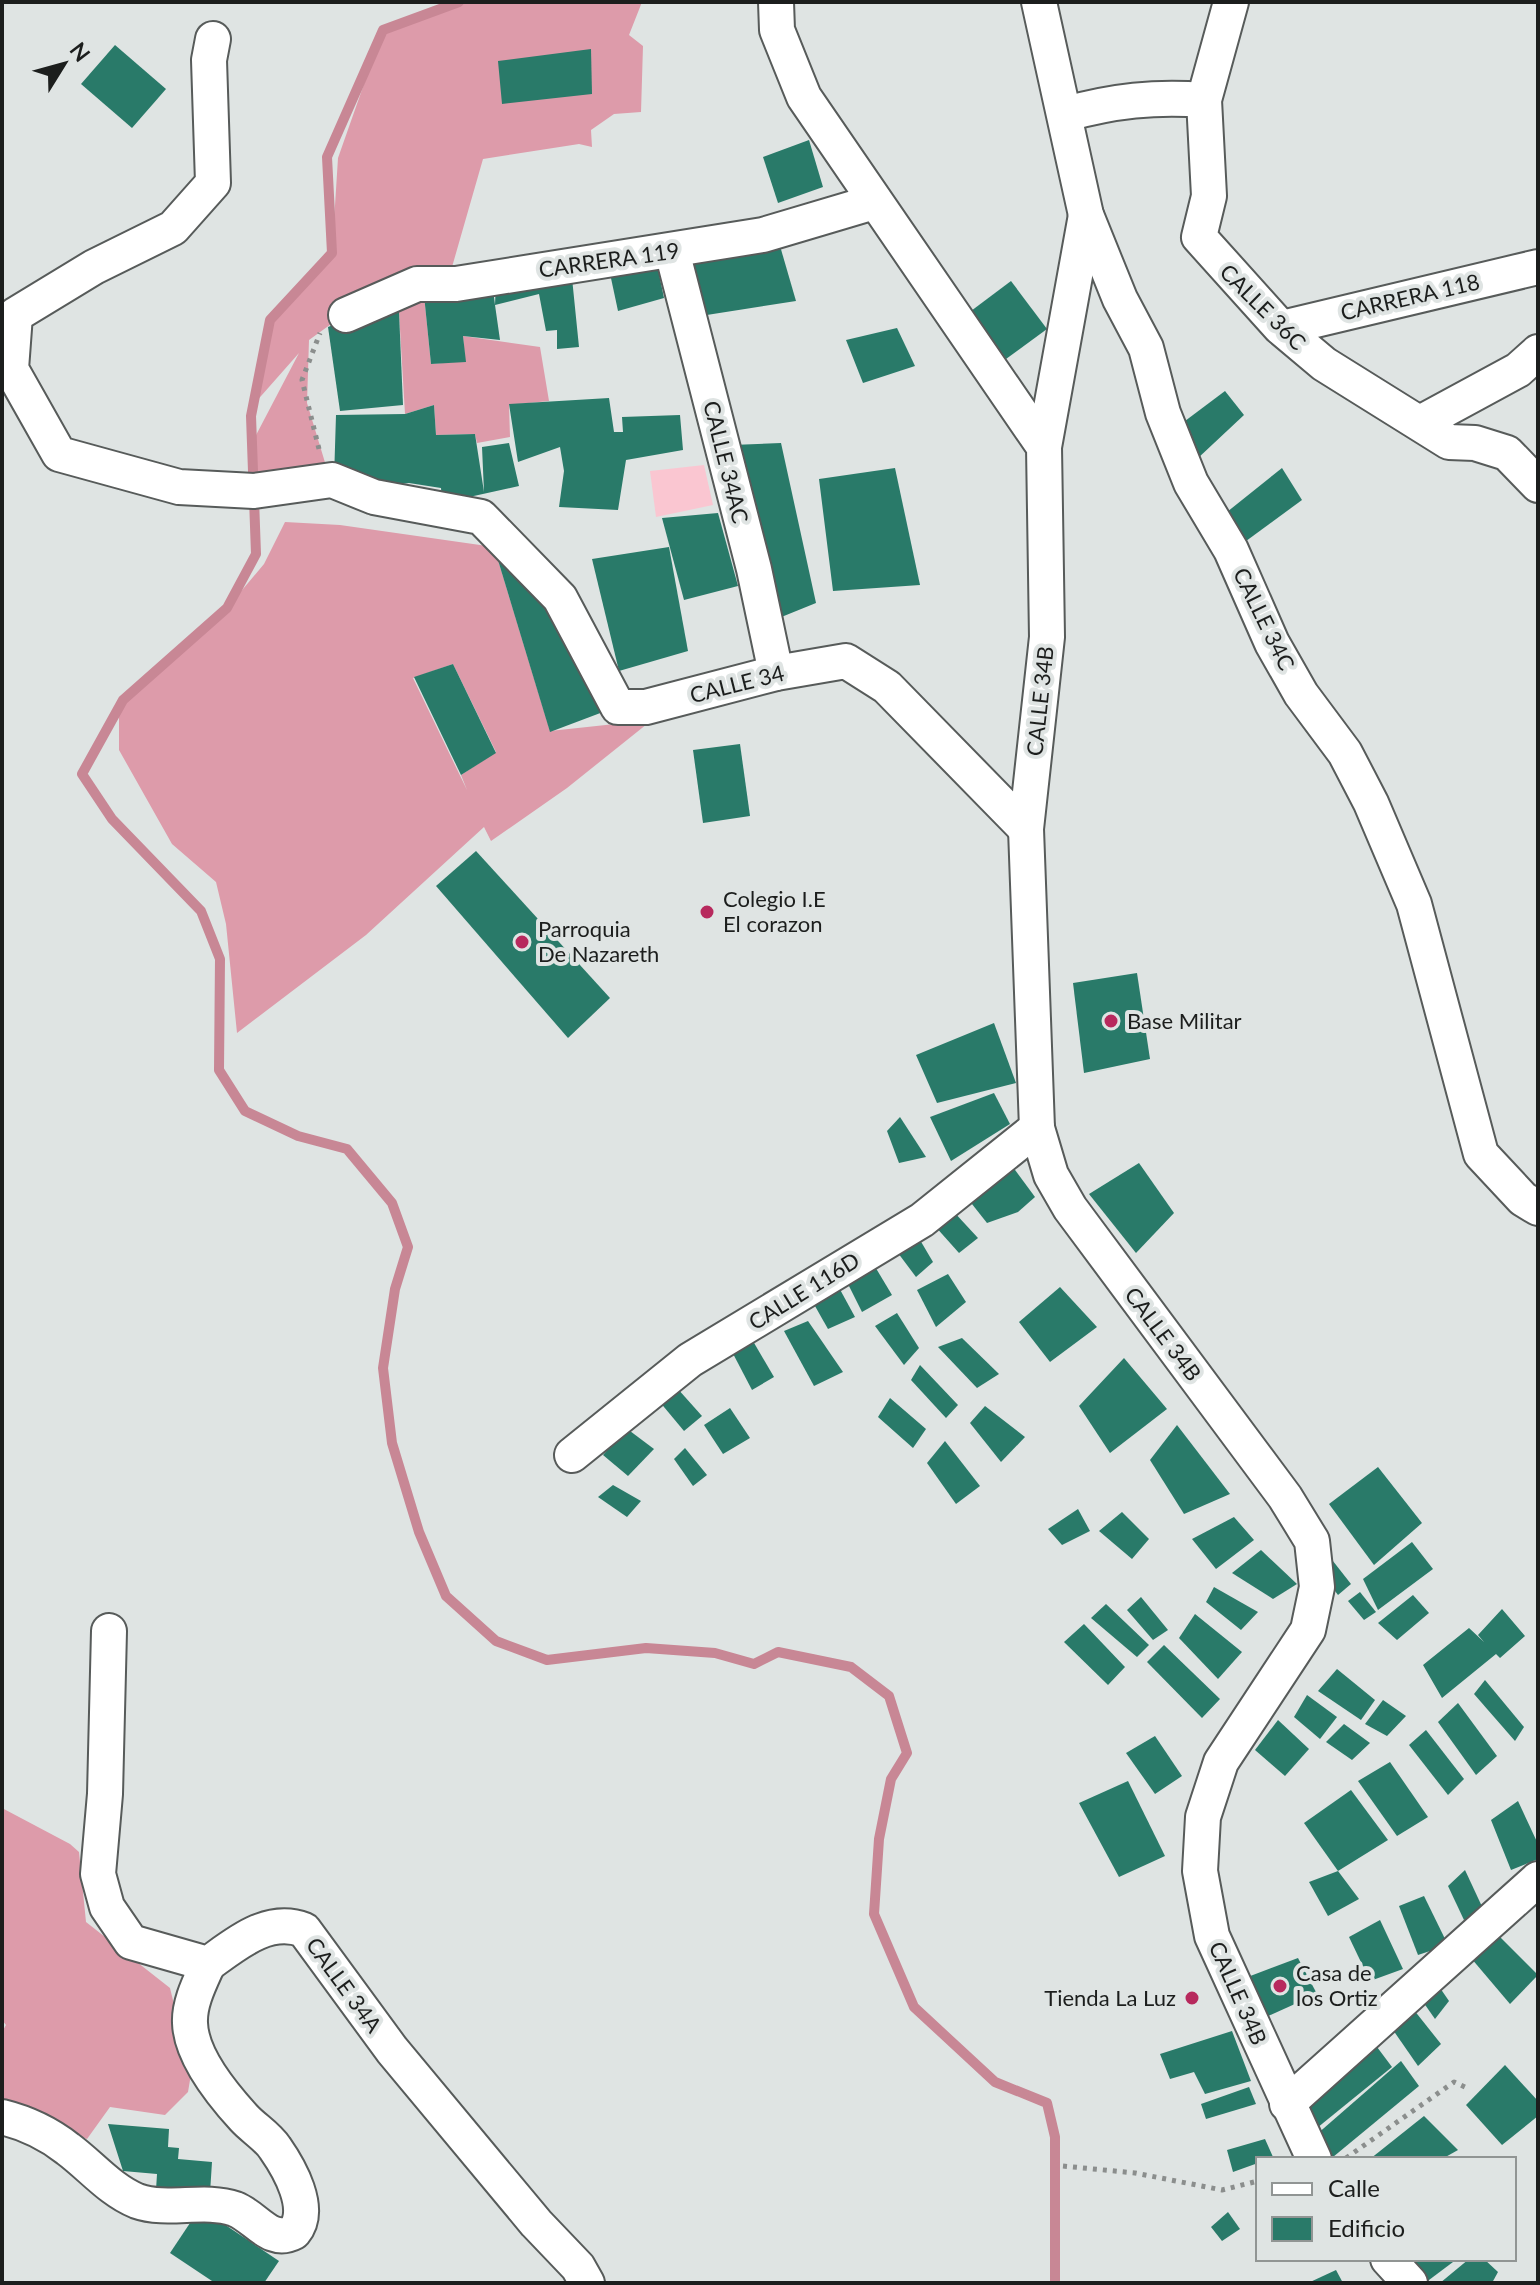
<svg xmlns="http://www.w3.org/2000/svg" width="1540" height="2285" viewBox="0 0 1540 2285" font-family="Lato,sans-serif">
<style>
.green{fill:#fac6d1}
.forest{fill:#dd9baa;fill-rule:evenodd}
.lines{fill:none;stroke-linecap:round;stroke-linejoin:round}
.stream{stroke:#c88795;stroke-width:10}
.building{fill:#297a69}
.minor-casing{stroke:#575b5a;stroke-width:38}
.path{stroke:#8b8e8d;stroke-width:5;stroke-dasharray:4 6;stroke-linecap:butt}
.minor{stroke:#fff;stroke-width:34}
.poi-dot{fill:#b7295d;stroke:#dfe4e3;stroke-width:3}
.labels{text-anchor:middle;stroke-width:8;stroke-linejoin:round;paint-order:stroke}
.street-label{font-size:22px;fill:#1c1e1d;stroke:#dfe4e3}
.poi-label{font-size:22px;fill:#1c1e1d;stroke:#dfe4e3;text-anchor:start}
</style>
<rect width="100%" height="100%" fill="#dfe4e3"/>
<!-- green -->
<path class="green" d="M704 465 713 505 656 517 650 471Z"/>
<!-- forest -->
<g class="forest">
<path d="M459 2H642L629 35 643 46 641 112 614 114 591 130 592 147 579 144 483 159 450 274 345 314 309 340 307 403 330 479 255 490 253 441 299 353 254 404 270 320 332 253 338 158 383 30Z"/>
<path d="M424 295 431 364 465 361 463 336 540 347 549 401 509 405 510 437 477 443 475 434 436 435 434 405 405 414 399 312 381 307Z"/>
<path d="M285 522 340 525 494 547 550 731 652 720 567 788 491 841 484 827 366 935 237 1033 226 924 216 882 172 844 119 750V709L227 608 264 564ZM453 664 496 752 461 775 467 790 413 678Z"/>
<path d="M2 1808 70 1844 79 1852 86 1922 170 1988 191 2074 188 2092 165 2115 110 2107 87 2139 2 2101V2032L6 2025 2 2020Z"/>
</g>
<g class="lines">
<!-- stream -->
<path class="stream" d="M459 2 383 30 327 157 332 253 270 320 251 416 256 554 227 608 123 700 82 774 112 819 201 911 220 959 219 1070 245 1111 298 1136 347 1149 392 1203 408 1247 395 1289 383 1368 392 1443 419 1532 446 1596 496 1641 547 1660 646 1648 715 1653 754 1664 778 1652 851 1667 889 1696 907 1753 891 1779 879 1839 874 1914 914 2007 995 2082 1047 2103 1055 2137V2283"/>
</g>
<!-- building -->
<g class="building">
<path d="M115 45 166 89 132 128 81 84Z"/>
<path d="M591 49 592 94 502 104 498 61Z"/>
<path d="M809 140 823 187 778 203 763 157Z"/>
<path d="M778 239 796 301 694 317 678 255Z"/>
<path d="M656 259 664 298 618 311 608 264Z"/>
<path d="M572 278 579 347 557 349V330L546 331 539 294 495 305 500 340 463 336 466 362 431 364 424 295 493 289 495 305 496 279Z"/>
<path d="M1011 281 1047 329 1006 359 971 311Z"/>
<path d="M381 307 399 312 403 405 340 411 328 327Z"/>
<path d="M897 328 915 366 863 383 846 340Z"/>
<path d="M1225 391 1244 415 1197 459 1173 430Z"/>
<path d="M609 398 614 432H623L622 417 680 415 683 450 626 460 618 510 559 507 564 471 560 447 518 462 509 404Z"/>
<path d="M434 405 436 435 475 434 484 492 482 447 509 443 519 486 442 503 441 488 409 483 378 487 334 479 336 415 405 414Z"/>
<path d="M781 443 816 603 774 620 732 445Z"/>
<path d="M895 468 920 585 833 591 819 479Z"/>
<path d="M1282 468 1302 500 1242 544 1222 516Z"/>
<path d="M718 513 738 586 684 600 662 518Z"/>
<path d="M494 547 530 576 603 712 550 732Z"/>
<path d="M669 547 688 651 619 671 592 559Z"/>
<path d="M453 664 496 753 461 775 414 677Z"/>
<path d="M740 744 750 816 703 823 693 750Z"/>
<path d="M476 851 610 998 568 1038 436 886Z"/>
<path d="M1137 973 1150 1059 1084 1073 1073 983Z"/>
<path d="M994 1023 1016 1083 937 1103 916 1055Z"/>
<path d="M994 1093 1010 1124 951 1161 930 1117Z"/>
<path d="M900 1117 926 1157 899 1163 887 1131Z"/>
<path d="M1010 1163 1035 1197 1018 1212 987 1223 968 1199Z"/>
<path d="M1139 1163 1174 1213 1136 1253 1089 1194Z"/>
<path d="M953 1211 978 1238 959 1253 934 1225Z"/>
<path d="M920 1240 933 1262 916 1277 898 1253Z"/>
<path d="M874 1265 892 1295 862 1312 847 1282Z"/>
<path d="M948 1274 966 1302 936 1327 917 1290Z"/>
<path d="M837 1284 855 1317 828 1329 811 1299Z"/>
<path d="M1060 1287 1097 1327 1050 1362 1019 1322Z"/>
<path d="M897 1313 919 1348 904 1365 875 1326Z"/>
<path d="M808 1321 843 1372 814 1386 784 1331Z"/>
<path d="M750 1336 774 1377 752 1390 729 1346Z"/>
<path d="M962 1338 999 1374 977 1388 938 1347Z"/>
<path d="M1124 1358 1167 1409 1110 1453 1079 1406Z"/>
<path d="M920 1365 958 1405 946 1418 911 1380Z"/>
<path d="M677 1388 702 1416 684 1431 659 1401Z"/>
<path d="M890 1398 926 1429 913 1448 878 1417Z"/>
<path d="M985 1406 1025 1437 1001 1462 970 1423Z"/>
<path d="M730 1408 750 1438 723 1454 704 1425Z"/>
<path d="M1177 1425 1230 1494 1184 1514 1150 1460Z"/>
<path d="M626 1428 654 1449 628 1476 603 1455Z"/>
<path d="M945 1441 980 1486 956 1504 927 1463Z"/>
<path d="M685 1448 707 1475 693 1486 674 1459Z"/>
<path d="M1378 1467 1422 1523 1374 1565 1329 1504Z"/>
<path d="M613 1485 641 1501 627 1517 598 1497Z"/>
<path d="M1078 1509 1090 1531 1062 1545 1048 1529Z"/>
<path d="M1122 1512 1149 1539 1132 1559 1099 1531Z"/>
<path d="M1234 1517 1254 1540 1216 1569 1192 1539Z"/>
<path d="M1412 1542 1433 1569 1378 1610 1363 1579Z"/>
<path d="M1261 1550 1297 1584 1273 1599 1232 1573Z"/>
<path d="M1329 1556 1351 1584 1338 1595 1321 1572Z"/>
<path d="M1214 1587 1258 1612 1241 1630 1206 1602Z"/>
<path d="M1360 1592 1376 1612 1364 1620 1348 1601Z"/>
<path d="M1413 1595 1429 1613 1397 1640 1378 1623Z"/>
<path d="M1141 1597 1168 1630 1153 1640 1127 1610Z"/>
<path d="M1106 1604 1149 1645 1137 1657 1091 1618Z"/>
<path d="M1502 1609 1525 1636 1500 1658 1496 1654 1442 1698 1423 1665 1469 1628 1484 1642 1478 1635Z"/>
<path d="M1195 1614 1242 1652 1218 1679 1179 1638Z"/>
<path d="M1084 1624 1125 1667 1108 1685 1064 1642Z"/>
<path d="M1164 1645 1220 1699 1202 1718 1147 1662Z"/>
<path d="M1337 1669 1375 1700 1361 1720 1318 1691Z"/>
<path d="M1485 1680 1524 1727 1515 1741 1474 1694Z"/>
<path d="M1307 1695 1337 1717 1320 1739 1294 1717Z"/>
<path d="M1383 1700 1406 1716 1387 1736 1365 1724Z"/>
<path d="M1458 1703 1497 1756 1476 1775 1438 1722Z"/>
<path d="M1278 1720 1309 1749 1285 1776 1255 1750Z"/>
<path d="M1344 1724 1370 1743 1352 1760 1326 1742Z"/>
<path d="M1426 1730 1464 1779 1448 1795 1409 1745Z"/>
<path d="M1155 1736 1182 1776 1155 1794 1126 1753Z"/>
<path d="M1390 1762 1428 1817 1397 1836 1358 1781Z"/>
<path d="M1128 1781 1165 1856 1119 1877 1079 1803Z"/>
<path d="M1351 1790 1388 1840 1338 1871 1304 1823Z"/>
<path d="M1518 1801 1538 1844V1859L1511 1870 1491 1820Z"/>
<path d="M1465 1870 1485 1913 1464 1920 1448 1886Z"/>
<path d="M1338 1871 1359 1899 1328 1916 1309 1882Z"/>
<path d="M1424 1896 1448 1945 1418 1955 1399 1906Z"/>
<path d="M1380 1920 1403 1969 1370 1981 1349 1937Z"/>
<path d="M1496 1933 1538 1975 1510 2004 1471 1958Z"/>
<path d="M1298 1958 1317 1994 1257 2021 1245 1978Z"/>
<path d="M1438 1985 1449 2001 1435 2019 1421 1999Z"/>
<path d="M1406 2000 1441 2044 1418 2066 1384 2017Z"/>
<path d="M1232 2031 1251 2081 1205 2094 1194 2072 1170 2079 1160 2054Z"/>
<path d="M1371 2039 1392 2067 1317 2128 1298 2106Z"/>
<path d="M1401 2061 1419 2086 1333 2157 1316 2135Z"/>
<path d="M1505 2065 1538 2101V2116L1502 2145 1466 2105Z"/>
<path d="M1249 2087 1256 2104 1206 2119 1201 2104Z"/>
<path d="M1424 2116 1458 2150 1442 2159H1370Z"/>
<path d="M108 2124 169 2129 168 2147 179 2148 178 2159 212 2162 210 2193 156 2190 157 2174 123 2171Z"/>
<path d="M1265 2139 1273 2157 1258 2159V2163L1233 2172 1227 2150Z"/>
<path d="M206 2212 279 2261 264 2283H215L170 2253 196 2214Z"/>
<path d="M1228 2212 1240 2229 1222 2241 1211 2227Z"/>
<path d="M1408 2259H1457L1425 2283Z"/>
<path d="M1469 2259H1484L1498 2272 1492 2283H1440Z"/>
<path d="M1336 2270 1343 2283H1308Z"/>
</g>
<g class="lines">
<defs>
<g id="minor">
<path d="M776 2 777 30 804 97 1044 447 1047 637 1026 829 1037 1128 1051 1175 1070 1208 1285 1497 1312 1541 1317 1587 1308 1630 1221 1762 1203 1817 1200 1871 1212 1936 1314 2159"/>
<path d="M1039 2 1086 215 1120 299 1146 348 1163 413 1191 483 1231 550 1272 643 1301 694 1345 753 1371 803 1414 904 1481 1154 1523 1199 1538 1208"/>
<path d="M1231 2 1204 100 1209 196 1199 237 1280 327 1324 364 1449 442 1475 443 1507 453 1538 485"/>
<path d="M213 39 209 60 213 183 173 228 94 267 15 315 11 369 59 454 179 487 254 491 332 480 374 497 481 517 560 598 618 707H646L776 673 846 661 887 687 1026 829"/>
<path d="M1066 114C1113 101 1155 96 1204 100"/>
<path d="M672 251 754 569 776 673"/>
<path d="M346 315 417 284H456L763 235 874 202"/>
<path d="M1282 328 1538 267"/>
<path d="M1422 422 1518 370 1538 352"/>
<path d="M1044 447 1086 215"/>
<path d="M572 1455 690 1360 922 1220 1037 1128"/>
<path d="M109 1631 105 1794 98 1874 107 1907 131 1942 208 1964C236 1944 268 1916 304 1930L392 2050 536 2223 578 2267 587 2283"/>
<path d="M1287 2104 1538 1879"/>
<path d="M2 2117C26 2123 49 2134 68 2149 91 2166 110 2190 137 2201 168 2212 204 2198 235 2209 256 2217 270 2245 294 2232 313 2209 289 2168 275 2148 267 2136 253 2128 244 2118 222 2094 191 2056 190 2023 189 2003 200 1982 208 1964"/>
<path d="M1388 2259 1410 2283"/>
</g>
</defs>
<!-- minor casing -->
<use href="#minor" class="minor-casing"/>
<!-- path -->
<g class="path">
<path d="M319 449 302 380 320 333"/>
<path d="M1346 2158 1454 2082 1469 2089"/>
<path d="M1063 2166 1135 2173 1222 2190 1258 2181"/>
</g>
<!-- minor -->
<use href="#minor" class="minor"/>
</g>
<!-- markers -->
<g class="poi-dot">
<circle cx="707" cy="912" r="8"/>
<circle cx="522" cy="942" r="8"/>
<circle cx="1111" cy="1021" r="8"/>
<circle cx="1280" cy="1986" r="8"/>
<circle cx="1192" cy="1998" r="8"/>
</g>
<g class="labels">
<!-- street labels -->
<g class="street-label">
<text transform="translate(609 260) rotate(-8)" y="8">CARRERA 119</text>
<text transform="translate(1410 297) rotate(-13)" y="8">CARRERA 118</text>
<text transform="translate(1263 307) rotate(45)" y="8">CALLE 36C</text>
<text transform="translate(726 462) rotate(76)" y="8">CALLE 34AC</text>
<text transform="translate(1264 619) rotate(64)" y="8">CALLE 34C</text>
<text transform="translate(737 684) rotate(-14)" y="8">CALLE 34</text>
<text transform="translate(1040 701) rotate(-84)" y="8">CALLE 34B</text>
<text transform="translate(804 1291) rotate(-32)" y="8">CALLE 116D</text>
<text transform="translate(1163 1334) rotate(53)" y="8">CALLE 34B</text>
<text transform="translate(344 1985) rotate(54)" y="8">CALLE 34A</text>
<text transform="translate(1238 1993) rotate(66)" y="8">CALLE 34B</text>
</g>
<!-- poi labels -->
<g class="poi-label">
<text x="723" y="907">Colegio I.E<tspan x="723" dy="25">El corazon</tspan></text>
<text x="538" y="937">Parroquia<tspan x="538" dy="25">De Nazareth</tspan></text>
<text x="1127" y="1029">Base Militar</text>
<text x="1296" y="1981">Casa de<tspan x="1296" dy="25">los Ortiz</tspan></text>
<text x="1176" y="2006" text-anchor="end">Tienda La Luz</text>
</g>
</g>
<!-- border -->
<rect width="1540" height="2285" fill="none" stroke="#1c1e1d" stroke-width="8"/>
<!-- legend -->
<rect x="1256" y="2157" width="260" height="104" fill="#dfe4e3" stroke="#919594" stroke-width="2"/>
<rect x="1272" y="2183" width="40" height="12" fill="#ffffff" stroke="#919594" stroke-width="2"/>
<text x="1328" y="2197" font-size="24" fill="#1c1e1d">Calle</text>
<rect x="1272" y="2217" width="40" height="24" fill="#297a69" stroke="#919594" stroke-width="2"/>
<text x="1328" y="2237" font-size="24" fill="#1c1e1d">Edificio</text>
<!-- north arrow -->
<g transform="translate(64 64) rotate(53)" stroke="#dfe4e3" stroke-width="6" paint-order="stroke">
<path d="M0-6L14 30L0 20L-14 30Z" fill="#1c1e1d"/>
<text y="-12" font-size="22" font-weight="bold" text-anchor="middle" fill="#1c1e1d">N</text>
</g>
</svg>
